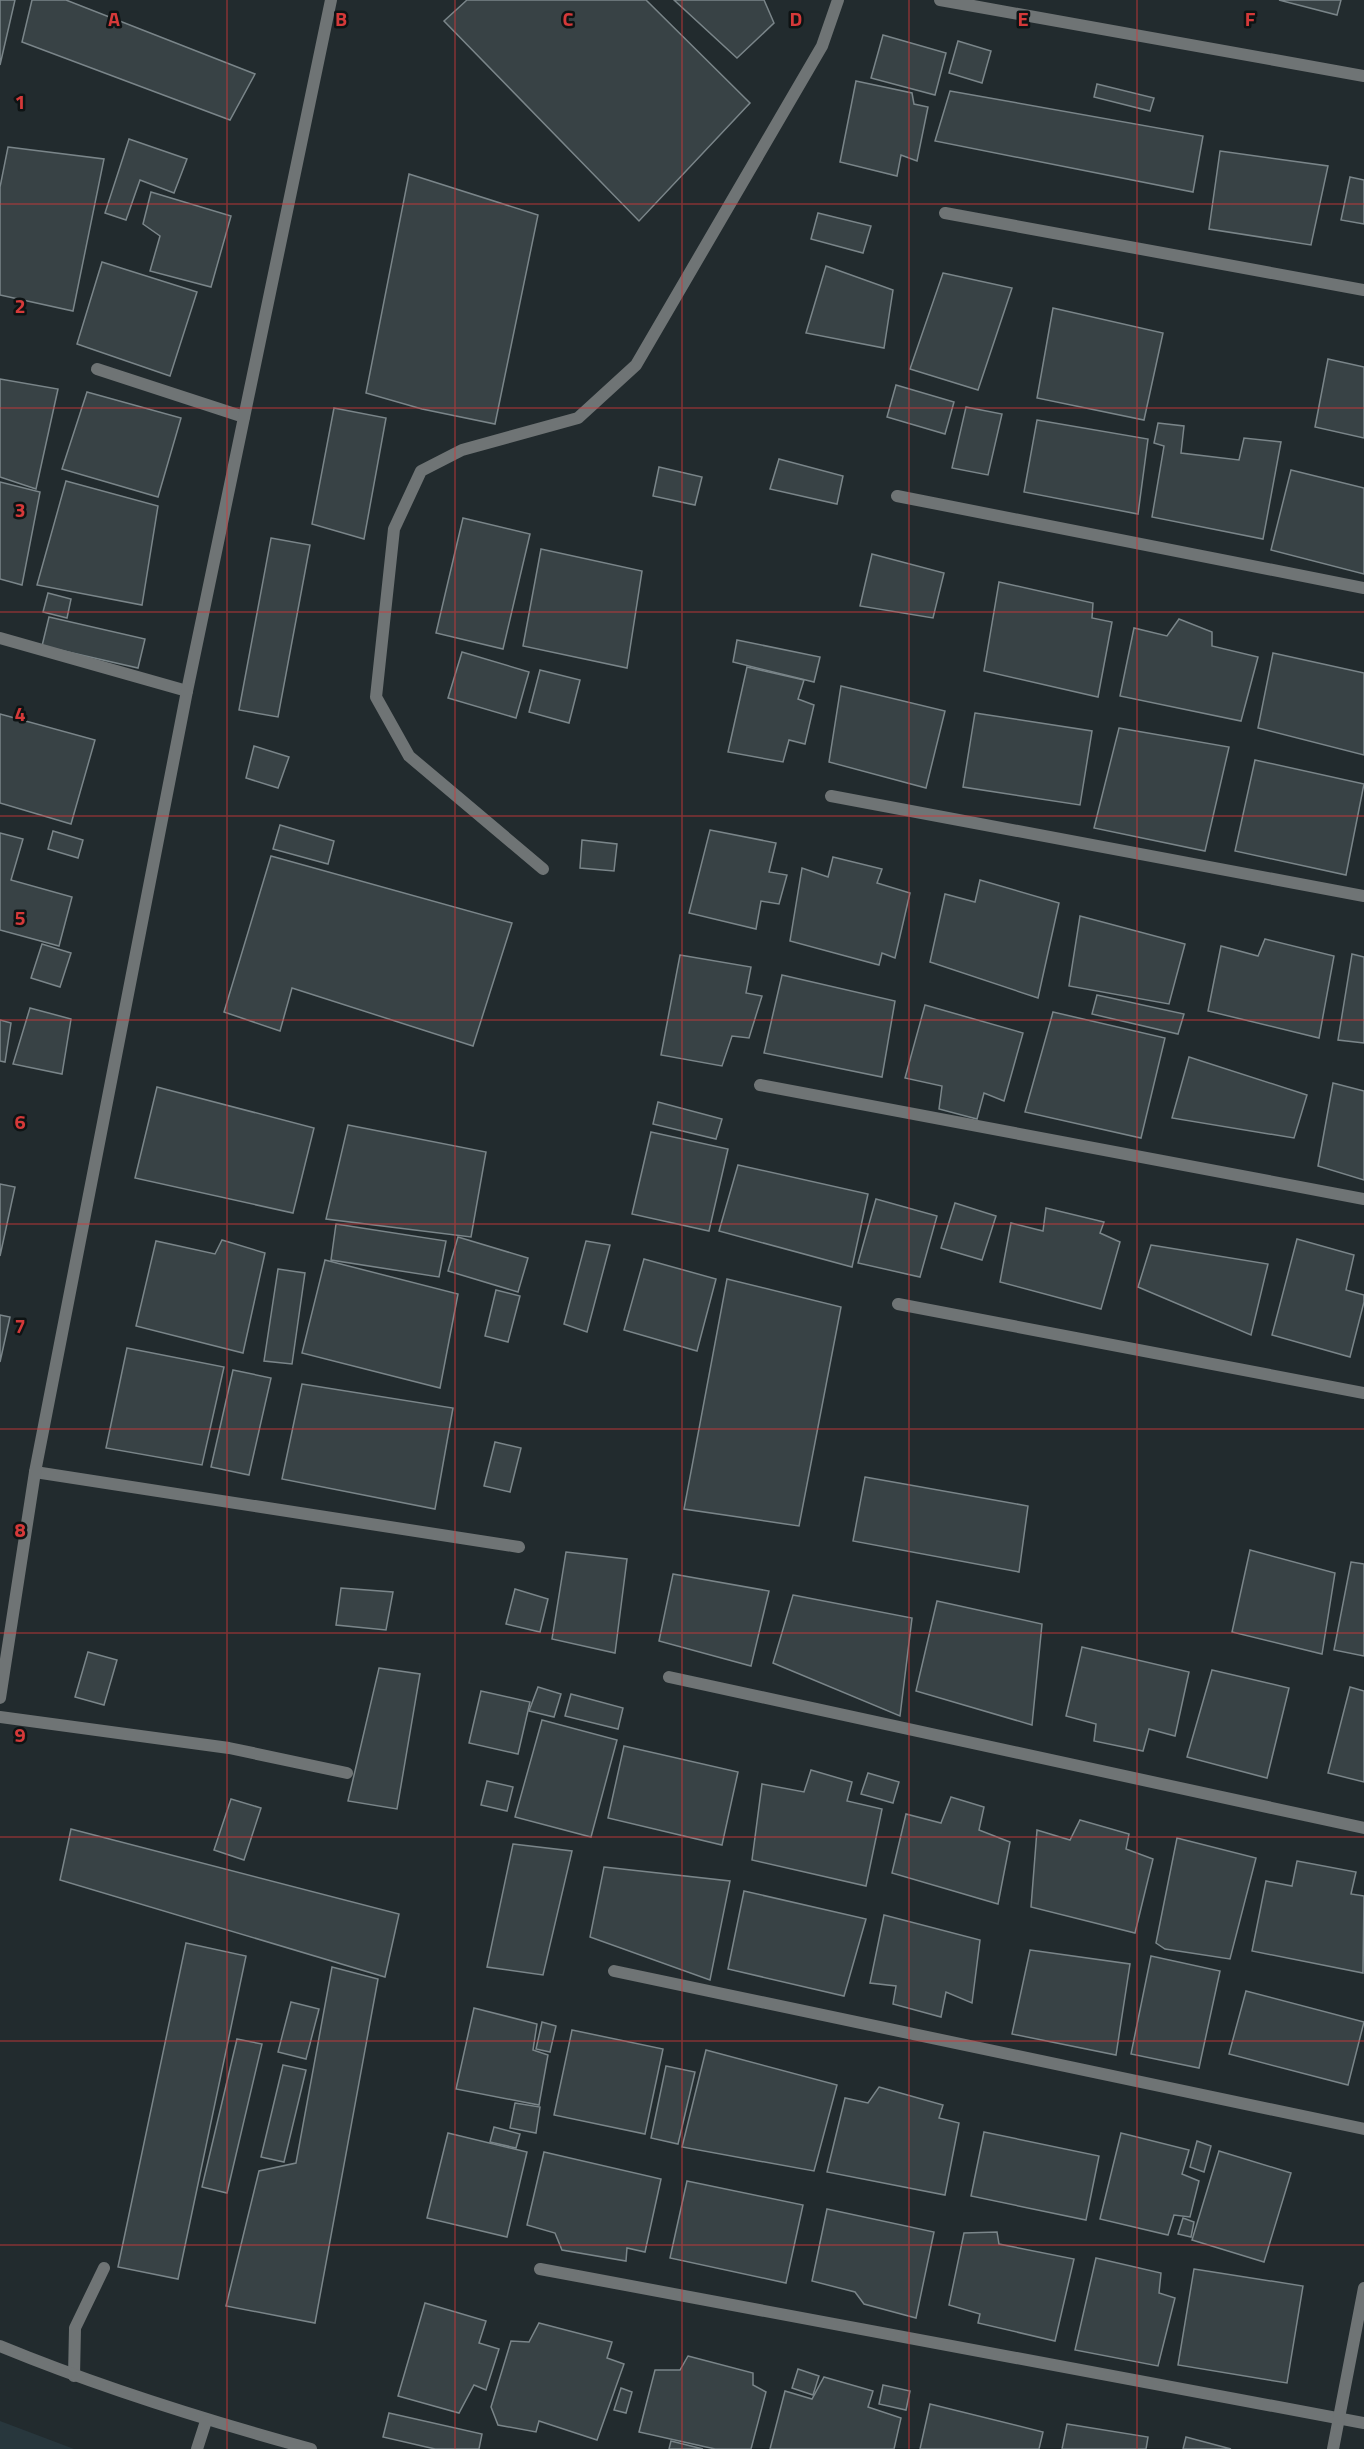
<svg xmlns="http://www.w3.org/2000/svg" width="1364" height="2449" viewBox="0 0 1364 2449" font-family="'Titillium Web',sans-serif">
<style>
.built{fill:#28373d}
.building{fill:#384245;stroke:#7a8589;stroke-width:1.5}
.lines{fill:none;stroke-linecap:round;stroke-linejoin:round}
.lane{stroke:#6f7475;stroke-width:12}
.street{stroke:#6f7475;stroke-width:12}
.grid{fill:none;stroke:#d53939;stroke-width:1.5;stroke-opacity:0.55}
.grid-label{font-size:20px;text-anchor:middle;font-weight:bold;fill:#d53939;stroke:#0e1314;stroke-width:5;stroke-linejoin:round;paint-order:stroke}
</style>
<rect width="100%" height="100%" fill="#222b2e"/>
<!-- built -->
<path class="built" d="M0 2421 74 2449H0Z"/>
<!-- building -->
<g class="building">
<path d="M0 0H15L0 65Z"/>
<path d="M32 0H66L255 74 230 120 22 42Z"/>
<path d="M467 0H646L750 103 639 221 444 21Z"/>
<path d="M674 0H764L774 23 737 58Z"/>
<path d="M1279 0H1341L1337 15Z"/>
<path d="M883 35 946 53 935 95 871 78Z"/>
<path d="M958 41 991 51 982 83 949 73Z"/>
<path d="M856 81 912 93 914 104 928 107 917 161 901 155 897 176 840 162Z"/>
<path d="M1097 84 1154 98 1150 111 1094 97Z"/>
<path d="M950 91 1203 136 1193 192 935 141Z"/>
<path d="M129 139 187 159 174 193 140 180 126 220 105 213Z"/>
<path d="M8 147 104 159 73 311 0 295V187Z"/>
<path d="M1220 151 1328 166 1311 245 1209 229Z"/>
<path d="M409 174 538 215 495 424 422 409 366 393Z"/>
<path d="M1350 177 1364 180V224L1341 220Z"/>
<path d="M151 192 231 216 211 287 150 271 160 236 143 224Z"/>
<path d="M818 213 871 226 863 253 811 239Z"/>
<path d="M102 262 197 292 170 376 77 344Z"/>
<path d="M826 266 893 290 884 348 806 333Z"/>
<path d="M943 273 1012 288 978 390 910 369Z"/>
<path d="M1053 308 1163 333 1144 420 1037 398Z"/>
<path d="M1328 359 1364 367V438L1315 427Z"/>
<path d="M0 379 58 389 36 489 0 477Z"/>
<path d="M896 385 954 402 945 434 887 417Z"/>
<path d="M87 392 181 418 158 497 62 469Z"/>
<path d="M966 407 1002 414 988 475 952 468Z"/>
<path d="M334 408 386 418 364 539 312 524Z"/>
<path d="M1037 420 1148 439 1138 514 1024 492Z"/>
<path d="M1158 423 1184 426 1181 453 1239 460 1244 438 1281 442 1263 539 1152 517 1164 446 1154 443Z"/>
<path d="M779 459 843 476 837 504 770 489Z"/>
<path d="M659 467 702 477 695 505 653 496Z"/>
<path d="M1291 470 1364 488V574L1271 550Z"/>
<path d="M66 481 158 506 142 605 37 585Z"/>
<path d="M0 482 40 492 22 585 0 579Z"/>
<path d="M463 518 530 534 503 649 436 633Z"/>
<path d="M271 538 310 545 278 717 239 710Z"/>
<path d="M541 549 642 571 627 668 523 646Z"/>
<path d="M872 554 944 573 933 618 860 606Z"/>
<path d="M999 582 1093 603 1092 618 1112 622 1098 697 984 671Z"/>
<path d="M48 593 71 599 67 618 43 612Z"/>
<path d="M49 617 145 639 138 668 42 646Z"/>
<path d="M1179 619 1212 632V646L1258 657 1241 721 1120 696 1134 628 1167 636Z"/>
<path d="M737 640 820 657 814 682 733 662Z"/>
<path d="M462 652 529 672 516 718 448 698Z"/>
<path d="M1273 653 1364 673V755L1258 728Z"/>
<path d="M747 667 804 680 798 699 814 705 805 744 789 740 783 762 728 752Z"/>
<path d="M540 670 580 680 569 723 529 712Z"/>
<path d="M841 686 945 711 926 788 829 762Z"/>
<path d="M975 713 1092 731 1080 805 963 787Z"/>
<path d="M0 714 95 740 71 824 0 803Z"/>
<path d="M1119 728 1229 747 1205 851 1094 828Z"/>
<path d="M254 746 289 757 278 788 246 778Z"/>
<path d="M1255 760 1364 784 1346 875 1235 851Z"/>
<path d="M280 825 334 841 328 864 273 849Z"/>
<path d="M710 830 776 843 769 872 787 875 779 904 761 901 756 929 689 913Z"/>
<path d="M53 831 83 840 78 858 48 849Z"/>
<path d="M0 833 23 839 11 880 72 897 59 946 0 930Z"/>
<path d="M582 840 617 844 614 871 580 868Z"/>
<path d="M271 856 512 923 473 1046 292 988 280 1031 224 1012Z"/>
<path d="M833 857 882 869 877 883 910 893 895 958 882 953 879 965 790 941 802 868 828 877Z"/>
<path d="M980 880 1059 903 1038 998 930 962 945 894 975 902Z"/>
<path d="M1080 916 1185 944 1169 1004 1069 986Z"/>
<path d="M1265 939 1334 956 1319 1038 1208 1011 1221 946 1258 956Z"/>
<path d="M42 944 71 953 60 987 31 978Z"/>
<path d="M1352 954 1364 957V1043L1338 1040Z"/>
<path d="M680 955 751 967 746 993 762 996 749 1038 732 1036 722 1066 661 1055Z"/>
<path d="M782 975 895 1001 882 1077 764 1053Z"/>
<path d="M1097 995 1184 1014 1178 1034 1092 1014Z"/>
<path d="M925 1005 1023 1033 1004 1101 984 1093 977 1119 939 1109 942 1086 905 1078Z"/>
<path d="M30 1008 71 1019 62 1074 13 1064Z"/>
<path d="M1053 1012 1165 1038 1141 1138 1025 1112Z"/>
<path d="M0 1020 11 1023 5 1062 0 1061Z"/>
<path d="M1189 1057 1307 1095 1294 1138 1172 1118Z"/>
<path d="M1333 1083 1364 1091V1180L1318 1166Z"/>
<path d="M157 1087 314 1128 293 1213 135 1178Z"/>
<path d="M658 1102 722 1119 716 1139 653 1124Z"/>
<path d="M348 1125 486 1152 471 1237 326 1219Z"/>
<path d="M651 1132 728 1149 709 1231 632 1214Z"/>
<path d="M738 1165 868 1194 852 1267 719 1231Z"/>
<path d="M0 1184 15 1187 0 1256Z"/>
<path d="M876 1199 937 1216 920 1277 858 1263Z"/>
<path d="M955 1203 996 1216 982 1260 941 1248Z"/>
<path d="M1046 1208 1104 1222 1100 1233 1120 1242 1101 1309 1000 1282 1011 1223 1043 1231Z"/>
<path d="M336 1224 446 1241 439 1277 331 1260Z"/>
<path d="M458 1237 528 1258 518 1292 448 1271Z"/>
<path d="M1297 1239 1354 1255 1346 1290 1364 1295V1302L1350 1357 1272 1335Z"/>
<path d="M222 1240 265 1253 243 1353 136 1326 156 1241 215 1254Z"/>
<path d="M586 1241 610 1245 587 1332 564 1324Z"/>
<path d="M1151 1245 1268 1264 1251 1335 1138 1287Z"/>
<path d="M644 1259 716 1279 697 1351 624 1330Z"/>
<path d="M325 1260 458 1294 440 1388 302 1353Z"/>
<path d="M278 1269 305 1273 292 1364 264 1361Z"/>
<path d="M727 1279 841 1307 799 1526 684 1509Z"/>
<path d="M496 1290 520 1296 508 1342 485 1336Z"/>
<path d="M0 1315 10 1317 0 1362Z"/>
<path d="M127 1348 224 1367 202 1465 106 1448Z"/>
<path d="M233 1370 271 1378 249 1475 211 1467Z"/>
<path d="M302 1384 453 1408 435 1509 282 1479Z"/>
<path d="M495 1442 521 1448 510 1492 484 1486Z"/>
<path d="M865 1477 1028 1506 1019 1572 853 1541Z"/>
<path d="M1250 1550 1335 1573 1322 1654 1232 1632Z"/>
<path d="M566 1552 627 1559 615 1653 552 1639Z"/>
<path d="M1351 1562 1364 1564V1656L1334 1650Z"/>
<path d="M673 1574 769 1591 751 1666 659 1641Z"/>
<path d="M341 1588 393 1592 386 1630 336 1625Z"/>
<path d="M515 1589 548 1599 540 1632 506 1624Z"/>
<path d="M793 1595 912 1618 900 1716 773 1663Z"/>
<path d="M937 1601 1042 1624 1032 1725 916 1691Z"/>
<path d="M1082 1647 1189 1672 1175 1736 1149 1729 1143 1751 1094 1741 1096 1724 1066 1716Z"/>
<path d="M88 1652 117 1660 104 1705 75 1697Z"/>
<path d="M379 1668 420 1674 397 1809 348 1801Z"/>
<path d="M1212 1670 1289 1688 1267 1778 1187 1757Z"/>
<path d="M538 1687 561 1694 554 1717 529 1711Z"/>
<path d="M1350 1687 1364 1691V1782L1328 1773Z"/>
<path d="M481 1691 530 1702 518 1754 469 1743Z"/>
<path d="M571 1694 623 1708 618 1729 565 1716Z"/>
<path d="M542 1720 617 1740 591 1837 515 1817Z"/>
<path d="M624 1746 738 1772 722 1845 608 1818Z"/>
<path d="M811 1770 852 1782 847 1801 882 1809 866 1886 752 1860 762 1784 804 1792Z"/>
<path d="M868 1773 899 1782 893 1803 861 1794Z"/>
<path d="M487 1781 513 1787 507 1811 481 1805Z"/>
<path d="M951 1797 984 1807 979 1830 1010 1842 998 1904 892 1873 906 1814 941 1823Z"/>
<path d="M231 1799 261 1808 244 1860 214 1850Z"/>
<path d="M1080 1820 1129 1834 1126 1849 1153 1859 1135 1933 1031 1907 1037 1830 1070 1840Z"/>
<path d="M71 1829 399 1914 385 1977 60 1880Z"/>
<path d="M1177 1838 1256 1858 1230 1959 1165 1949 1156 1943Z"/>
<path d="M513 1844 572 1851 543 1975 487 1967Z"/>
<path d="M1297 1861 1356 1872 1351 1894 1364 1896 1363 1973 1252 1951 1266 1881 1292 1886Z"/>
<path d="M604 1867 730 1881 710 1980 590 1937Z"/>
<path d="M744 1891 866 1919 844 1996 728 1969Z"/>
<path d="M884 1915 980 1940 972 2003 946 1992 941 2017 893 2004 896 1986 870 1983Z"/>
<path d="M186 1943 246 1956 178 2279 118 2267Z"/>
<path d="M1030 1950 1130 1964 1116 2055 1012 2034Z"/>
<path d="M1151 1956 1220 1971 1199 2068 1131 2054Z"/>
<path d="M332 1967 378 1979 315 2323 226 2306 259 2171 296 2163Z"/>
<path d="M1246 1991 1364 2022 1348 2085 1229 2054Z"/>
<path d="M291 2002 319 2009 306 2059 278 2052Z"/>
<path d="M474 2008 537 2024 533 2050 548 2055 539 2105 456 2089Z"/>
<path d="M542 2022 556 2026 550 2052 536 2049Z"/>
<path d="M572 2030 663 2049 645 2134 554 2115Z"/>
<path d="M237 2039 262 2044 227 2193 202 2187Z"/>
<path d="M706 2050 837 2085 814 2171 682 2147Z"/>
<path d="M283 2065 306 2070 284 2162 261 2157Z"/>
<path d="M666 2066 695 2072 678 2144 651 2138Z"/>
<path d="M879 2087 943 2105 939 2118 959 2123 945 2195 827 2172 845 2098 868 2103Z"/>
<path d="M515 2103 540 2107 536 2133 510 2128Z"/>
<path d="M494 2127 520 2134 516 2148 490 2142Z"/>
<path d="M984 2132 1099 2156 1086 2220 971 2196Z"/>
<path d="M448 2133 527 2152 507 2237 427 2218Z"/>
<path d="M1121 2133 1189 2150 1182 2174 1199 2181 1190 2217 1174 2215 1168 2235 1100 2219Z"/>
<path d="M1197 2141 1211 2146 1204 2172 1190 2167Z"/>
<path d="M1219 2151 1291 2173 1264 2262 1192 2240Z"/>
<path d="M544 2152 661 2179 645 2252 627 2248 626 2261 562 2250 555 2233 527 2225Z"/>
<path d="M687 2181 803 2205 786 2283 670 2258Z"/>
<path d="M827 2209 934 2232 916 2318 864 2304 855 2292 812 2281Z"/>
<path d="M1183 2218 1194 2222 1191 2237 1178 2234Z"/>
<path d="M997 2232 999 2244 1074 2259 1055 2341 978 2323 980 2314 949 2305 964 2233Z"/>
<path d="M1096 2258 1161 2273 1159 2293 1175 2298 1158 2366 1075 2350Z"/>
<path d="M1194 2269 1303 2286 1287 2383 1178 2365Z"/>
<path d="M425 2303 486 2321 479 2343 499 2349 486 2390 474 2385 459 2413 398 2396Z"/>
<path d="M539 2323 612 2342 607 2358 624 2364 597 2440 539 2421 536 2432 498 2425 491 2407 511 2341 529 2342Z"/>
<path d="M688 2356 753 2373V2385L766 2392 751 2449H715L639 2432 655 2370H680Z"/>
<path d="M798 2369 819 2376 813 2395 792 2388Z"/>
<path d="M824 2377 873 2391 868 2407 901 2418 894 2449H770L785 2391 812 2399Z"/>
<path d="M883 2385 910 2391 906 2410 879 2404Z"/>
<path d="M621 2388 632 2392 626 2413 614 2410Z"/>
<path d="M930 2404 1043 2432 1039 2449H920Z"/>
<path d="M389 2413 482 2434 479 2449H435L383 2437Z"/>
<path d="M1067 2424 1148 2437 1146 2449H1062Z"/>
<path d="M1186 2437 1231 2449H1183Z"/>
<path d="M671 2441 703 2449H669Z"/>
</g>
<g class="lines">
<!-- lane -->
<g class="lane">
<path d="M97 369 244 417"/>
<path d="M543 869 409 756 376 697 394 529 421 471 462 450 578 418 636 365 822 46 838 0"/>
<path d="M0 1717 229 1748 347 1773"/>
<path d="M74 2376 75 2328 104 2268"/>
</g>
<!-- street -->
<g class="street">
<path d="M940 0 1364 76"/>
<path d="M945 213 1364 290"/>
<path d="M897 496 1364 588"/>
<path d="M0 638 187 691"/>
<path d="M831 796 1364 896"/>
<path d="M760 1085 1364 1199"/>
<path d="M898 1304 1364 1393"/>
<path d="M35 1472 519 1547"/>
<path d="M669 1677 1364 1828"/>
<path d="M0 1698 35 1472 187 691 331 0"/>
<path d="M614 1971 1364 2129"/>
<path d="M540 2269 1364 2423"/>
<path d="M0 2346C102 2388 205 2420 311 2449"/>
<path d="M197 2449 206 2421"/>
<path d="M1333 2449 1364 2288"/>
</g>
</g>
<!-- grid -->
<path class="grid" d="M227 0V2449M455 0V2449M682 0V2449M909 0V2449M1137 0V2449M0 204H1364M0 408H1364M0 612H1364M0 816H1364M0 1020H1364M0 1224H1364M0 1429H1364M0 1633H1364M0 1837H1364M0 2041H1364M0 2245H1364"/>
<g class="grid-label">
<text x="114" y="26">A</text>
<text x="341" y="26">B</text>
<text x="568" y="26">C</text>
<text x="796" y="26">D</text>
<text x="1023" y="26">E</text>
<text x="1250" y="26">F</text>
<text x="20" y="109">1</text>
<text x="20" y="313">2</text>
<text x="20" y="517">3</text>
<text x="20" y="721">4</text>
<text x="20" y="925">5</text>
<text x="20" y="1129">6</text>
<text x="20" y="1333">7</text>
<text x="20" y="1537">8</text>
<text x="20" y="1742">9</text>
</g>
</svg>
